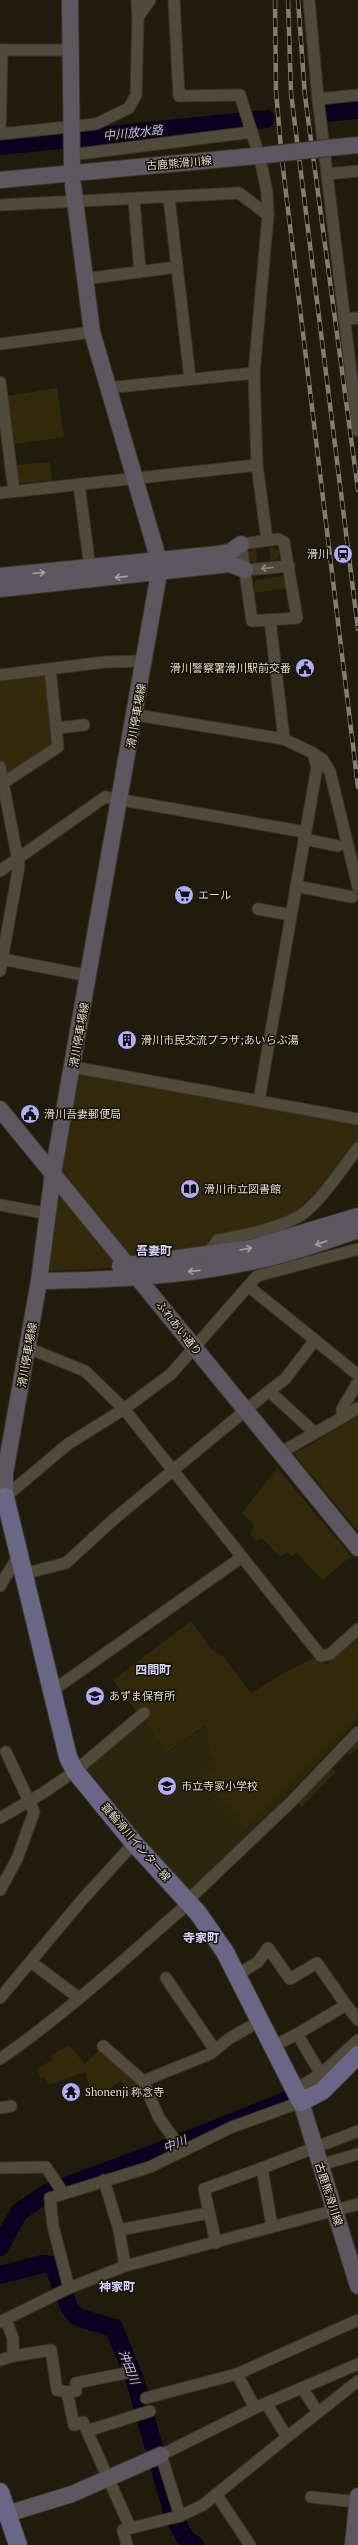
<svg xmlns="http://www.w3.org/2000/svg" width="358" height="2545" viewBox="0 0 358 2545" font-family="'PT Serif','Noto Sans JP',serif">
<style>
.built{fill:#2b250d}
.green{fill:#312909}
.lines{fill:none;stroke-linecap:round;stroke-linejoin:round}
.river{stroke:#080120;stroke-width:18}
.street-casing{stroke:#39352e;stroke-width:13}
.secondary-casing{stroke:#39352e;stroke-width:18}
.primary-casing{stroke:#39352e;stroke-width:20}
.street{stroke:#4f4a39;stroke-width:11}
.secondary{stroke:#5d585f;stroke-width:16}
.primary{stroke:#6b6685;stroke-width:18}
.rail-casing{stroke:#817d70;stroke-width:4.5}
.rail{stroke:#171304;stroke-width:3;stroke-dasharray:9;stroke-linecap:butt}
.secondary-bridge-casing{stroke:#39352e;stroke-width:18;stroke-linecap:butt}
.secondary-bridge{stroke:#5d585f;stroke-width:16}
.oneway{stroke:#908c7e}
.oneway2{stroke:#a4a19e}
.labels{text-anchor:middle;stroke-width:3;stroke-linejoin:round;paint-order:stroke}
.street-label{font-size:11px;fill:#dfdcd2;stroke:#171304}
.poi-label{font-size:11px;fill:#dfdcd2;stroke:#171304;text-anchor:start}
.water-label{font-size:12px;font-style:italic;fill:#bdb8fd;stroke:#171304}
.neighbourhood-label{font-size:12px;font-weight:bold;fill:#d5d3ff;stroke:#171304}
</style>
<rect width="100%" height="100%" fill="#201c0c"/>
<!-- built -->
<path class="built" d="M358 1637V1721L248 1837 187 1893 82 1770 141 1719 168 1752 284 1673 317 1656 326 1665Z"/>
<!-- green -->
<g class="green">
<path d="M57 388 64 437 14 444 7 396Z"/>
<path d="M50 462 52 481 22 483 19 481 16 465Z"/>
<path d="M269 546 279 551V556L274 562H271Z"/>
<path d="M256 547 257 562 250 561 247 552Z"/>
<path d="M284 576 288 588 253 593 254 583 256 580Z"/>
<path d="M48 669 57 745 3 783 0 767V675Z"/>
<path d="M73 1067 358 1119V1148L312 1206 206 1256 98 1269 41 1271Z"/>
<path d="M358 1416V1531L294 1454Z"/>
<path d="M277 1468 351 1556 322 1580 297 1553 291 1556 287 1552 280 1557 262 1538 256 1541 250 1534 255 1526 242 1513Z"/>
<path d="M191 1621 212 1650 223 1656 251 1693 284 1673 317 1656 326 1665 355 1640 358 1644V1716L247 1828 201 1778 217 1765 207 1752 210 1750 206 1725 167 1752 113 1680Z"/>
<path d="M358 1739V1748L351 1755 346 1751Z"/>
<path d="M330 1767 336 1772 302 1807 297 1802Z"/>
<path d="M69 2045 85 2064 102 2047 140 2085 132 2092 120 2081 94 2100 85 2072 48 2085 44 2077 41 2078 36 2070 53 2059 51 2055Z"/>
</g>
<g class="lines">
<!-- river -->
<g class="river">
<path d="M325 113 358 110"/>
<path d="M0 146 266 119"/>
<path d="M0 2247 19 2212 47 2193 150 2155 278 2104 311 2088"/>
<path d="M0 2275 42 2264 53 2265 69 2307 77 2317 114 2328 134 2377 173 2515 185 2538 195 2545"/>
</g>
<defs>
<g id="street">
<path d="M137 0 138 17"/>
<path d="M174 0 179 96 240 95 257 149"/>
<path d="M309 0 318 99 358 95"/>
<path d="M0 50H70"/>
<path d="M318 99 358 431"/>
<path d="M0 134 96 124 129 108 136 95 138 17 150 0"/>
<path d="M0 134 2 50"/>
<path d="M71 155 252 132"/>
<path d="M261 163 267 192 268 215"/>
<path d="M327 174 358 171"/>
<path d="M169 198 190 378"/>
<path d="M134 200 140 272"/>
<path d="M0 205 239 193 268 215 254 373 257 465 267 540"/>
<path d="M84 279 177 267"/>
<path d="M344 319 358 318"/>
<path d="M0 344 92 332"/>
<path d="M0 382 14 491"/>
<path d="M107 388 254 373"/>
<path d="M79 484 90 568"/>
<path d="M0 493 257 465"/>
<path d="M278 539 284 542 297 618 252 621 241 544Z"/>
<path d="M245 570 289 566"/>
<path d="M270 620 284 739"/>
<path d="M0 675 105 662 146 661"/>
<path d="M136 715 284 739 313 753 317 767 259 1100"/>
<path d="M56 728 84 725"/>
<path d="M313 753 323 760 330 772 358 887"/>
<path d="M0 767 19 866 0 971"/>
<path d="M3 783 58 747 50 669"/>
<path d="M304 839 338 846"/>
<path d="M0 871 105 797 305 832"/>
<path d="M296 886 352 897"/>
<path d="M258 909 291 915"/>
<path d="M2 959 89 976"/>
<path d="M73 1067 358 1119"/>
<path d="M0 1205 49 1214"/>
<path d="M206 1256 218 1240C244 1235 273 1230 298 1217 317 1207 344 1166 358 1148"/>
<path d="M248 1286 315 1340 285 1379 269 1391"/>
<path d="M315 1340 358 1375"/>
<path d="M28 1348 85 1371 124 1409 321 1656 330 1654 358 1629"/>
<path d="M343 1417 358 1408"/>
<path d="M280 1453 343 1417 342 1409 358 1382"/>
<path d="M5 1497 68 1444 124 1409 171 1374 257 1276 358 1249"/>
<path d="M23 1574 66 1563 114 1519 269 1391 315 1433"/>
<path d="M0 1586 19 1555"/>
<path d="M52 1691 242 1557"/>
<path d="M0 1818 43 1793 75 1771 144 1713"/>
<path d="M0 1890 17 1859 34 1812 6 1752"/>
<path d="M31 1962 79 1998"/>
<path d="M237 1975 258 1962 268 1948 290 1979 317 1963 346 2005"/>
<path d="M166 1978 215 2050"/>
<path d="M0 1998 82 1900 134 1843"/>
<path d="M297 2034 346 2005 358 2020"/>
<path d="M103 2046 143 2081"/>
<path d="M272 2047 297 2034 321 2074 294 2090"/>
<path d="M0 2059C65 2014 124 1960 183 1908L187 1901 292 1801 358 1732"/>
<path d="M321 2074 358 2040"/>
<path d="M0 2108 11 2106"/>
<path d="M183 2151 159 2118 143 2081 210 2054 230 2038 260 2021"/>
<path d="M320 2165 358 2154"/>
<path d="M0 2168 46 2167 63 2193"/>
<path d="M262 2168 358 2131"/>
<path d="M104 2180 119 2230"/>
<path d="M216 2243 204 2189 262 2168 272 2227"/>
<path d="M125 2266 119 2230 209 2213"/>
<path d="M69 2288 53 2226 50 2198 150 2167 232 2127 301 2102"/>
<path d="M6 2319 13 2339V2356L51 2350 57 2390 67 2392 74 2425 83 2422 87 2431"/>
<path d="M0 2322 69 2288 125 2266 358 2204"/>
<path d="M0 2360 13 2356"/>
<path d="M237 2374 255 2408"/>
<path d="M302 2388 318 2412"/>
<path d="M67 2392 76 2391V2383L126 2373"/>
<path d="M146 2398 237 2374 358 2320"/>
<path d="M287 2437 358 2381"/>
<path d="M216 2494 250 2545"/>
<path d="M311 2497 357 2502"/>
<path d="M180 2516 161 2455 255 2408 358 2364"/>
<path d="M130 2527 87 2431 150 2411"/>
<path d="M127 2545 123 2530 180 2516 203 2505 287 2437 266 2403"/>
</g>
<g id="secondary">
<path d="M70 0 72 167"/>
<path d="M328 148 358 145"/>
<path d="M0 180 265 155"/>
<path d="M0 576 218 554 230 552 241 544"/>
<path d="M0 589 230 564 245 570"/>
<path d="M0 1109 358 1548"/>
<path d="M120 1266 251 1248 358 1216"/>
<path d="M39 1281C107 1280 178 1277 245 1263 283 1256 321 1243 358 1230"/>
<path d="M5 1497V1473L39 1281 53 1173 159 573V561L92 332 73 185"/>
<path d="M301 2102 358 2286"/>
<path d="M7 2514 72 2494 161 2455"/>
<path d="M353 2545 358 2496"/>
</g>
<g id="primary">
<path d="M5 1497 68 1757 75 1771 134 1843 198 1913 225 1952 301 2102 322 2091 358 2055"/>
<path d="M0 2492 18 2545"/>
</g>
</defs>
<!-- street casing -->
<use href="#street" class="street-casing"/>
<!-- secondary casing -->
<use href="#secondary" class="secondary-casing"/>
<!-- primary casing -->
<use href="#primary" class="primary-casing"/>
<!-- street -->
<use href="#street" class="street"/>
<!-- secondary -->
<use href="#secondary" class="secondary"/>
<!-- primary -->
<use href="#primary" class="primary"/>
<defs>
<g id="rail">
<path d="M275 0 276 91 282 160 358 787"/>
<path d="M288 0 291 93 358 629"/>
<path d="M298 0 305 96 358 490"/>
</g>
</defs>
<!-- rail casing -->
<use href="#rail" class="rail-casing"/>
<!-- rail -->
<use href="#rail" class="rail"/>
<defs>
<path id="secondary-bridge" d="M265 155 328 148"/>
</defs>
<!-- secondary-bridge casing -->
<use href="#secondary-bridge" class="secondary-bridge-casing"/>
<!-- secondary-bridge -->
<use href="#secondary-bridge" class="secondary-bridge"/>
</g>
<!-- one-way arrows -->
<defs><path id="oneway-shaft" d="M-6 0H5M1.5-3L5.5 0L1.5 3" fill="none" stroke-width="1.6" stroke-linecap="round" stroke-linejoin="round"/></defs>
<use class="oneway" href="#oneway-shaft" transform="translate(267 568) rotate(175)"/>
<g class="oneway2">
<use href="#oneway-shaft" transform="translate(39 573) rotate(-5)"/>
<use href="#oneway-shaft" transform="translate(121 577) rotate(174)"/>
<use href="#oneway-shaft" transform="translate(321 1243) rotate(161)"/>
<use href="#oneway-shaft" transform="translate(246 1249) rotate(-10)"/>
<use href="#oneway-shaft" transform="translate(194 1271) rotate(174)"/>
</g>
<!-- icons -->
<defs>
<symbol id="station-disc" viewBox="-11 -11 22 22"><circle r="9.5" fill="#b3adf9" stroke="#171304"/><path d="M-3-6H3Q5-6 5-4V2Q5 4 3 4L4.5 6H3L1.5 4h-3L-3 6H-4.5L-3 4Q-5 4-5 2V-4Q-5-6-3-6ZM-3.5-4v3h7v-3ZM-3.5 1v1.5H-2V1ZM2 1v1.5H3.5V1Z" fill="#111"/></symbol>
<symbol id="civic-disc" viewBox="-11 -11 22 22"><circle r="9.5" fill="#b3adf9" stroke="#171304"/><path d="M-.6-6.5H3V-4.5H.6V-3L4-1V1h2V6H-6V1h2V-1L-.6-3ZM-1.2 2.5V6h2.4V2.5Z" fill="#111"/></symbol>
<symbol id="supermarket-disc" viewBox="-11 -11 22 22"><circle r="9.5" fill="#b3adf9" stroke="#171304"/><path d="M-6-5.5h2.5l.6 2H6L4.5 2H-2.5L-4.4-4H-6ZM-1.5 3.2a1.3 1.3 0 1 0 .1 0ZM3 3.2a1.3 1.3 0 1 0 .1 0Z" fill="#111"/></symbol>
<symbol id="building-disc" viewBox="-11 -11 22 22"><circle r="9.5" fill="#b3adf9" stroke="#171304"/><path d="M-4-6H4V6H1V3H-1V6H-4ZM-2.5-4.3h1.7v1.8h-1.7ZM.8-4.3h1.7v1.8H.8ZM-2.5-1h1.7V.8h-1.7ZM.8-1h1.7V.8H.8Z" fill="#111"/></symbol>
<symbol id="library-disc" viewBox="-11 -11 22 22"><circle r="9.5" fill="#b3adf9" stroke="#171304"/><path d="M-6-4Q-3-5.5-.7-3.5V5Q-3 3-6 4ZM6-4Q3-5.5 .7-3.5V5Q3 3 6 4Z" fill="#111"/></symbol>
<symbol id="school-disc" viewBox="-11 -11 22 22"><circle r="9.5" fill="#b3adf9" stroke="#171304"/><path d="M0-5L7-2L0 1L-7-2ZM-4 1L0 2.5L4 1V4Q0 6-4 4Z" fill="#111"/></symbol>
<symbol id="temple-disc" viewBox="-11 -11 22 22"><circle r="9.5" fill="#b3adf9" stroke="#171304"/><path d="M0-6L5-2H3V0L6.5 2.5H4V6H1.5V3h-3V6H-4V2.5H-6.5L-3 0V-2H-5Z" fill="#111"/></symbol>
</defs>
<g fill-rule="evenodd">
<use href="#station-disc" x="332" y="543" width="22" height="22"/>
<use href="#civic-disc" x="294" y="657" width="22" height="22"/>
<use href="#supermarket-disc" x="173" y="884" width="22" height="22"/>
<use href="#building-disc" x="116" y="1029" width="22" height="22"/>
<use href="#civic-disc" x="19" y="1103" width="22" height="22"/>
<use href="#library-disc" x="179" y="1178" width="22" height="22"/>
<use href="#school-disc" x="84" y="1685" width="22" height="22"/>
<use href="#school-disc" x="156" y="1775" width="22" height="22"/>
<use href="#temple-disc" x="60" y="2081" width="22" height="22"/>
</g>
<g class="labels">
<!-- street labels -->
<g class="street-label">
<text transform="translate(179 163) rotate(-5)" y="4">古鹿熊滑川線</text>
<text transform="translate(136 716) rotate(-80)" y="4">滑川停車場線</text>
<text transform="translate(79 1035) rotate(-80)" y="4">滑川停車場線</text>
<text transform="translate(179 1328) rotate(52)" y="4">ふれあい通り</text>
<text transform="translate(27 1355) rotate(-80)" y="4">滑川停車場線</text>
<text transform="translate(136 1842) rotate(49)" y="4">蓑輪滑川インター線</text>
<text transform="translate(329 2194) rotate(72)" y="4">古鹿熊滑川線</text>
</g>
<!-- poi labels -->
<g class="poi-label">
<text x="329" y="558" text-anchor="end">滑川</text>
<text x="291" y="672" text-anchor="end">滑川警察署滑川駅前交番</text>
<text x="198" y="899">エール</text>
<text x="141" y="1044">滑川市民交流プラザ;あいらぶ湯</text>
<text x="44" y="1118">滑川吾妻郵便局</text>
<text x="204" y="1193">滑川市立図書館</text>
<text x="109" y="1700">あずま保育所</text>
<text x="181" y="1790">市立寺家小学校</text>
<text x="85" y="2096">Shonenji 称念寺</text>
</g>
<!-- water labels -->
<g class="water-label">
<text transform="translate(133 133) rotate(-6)" y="4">中川放水路</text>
<text transform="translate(175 2144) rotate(-22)" y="4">中川</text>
<text transform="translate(129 2367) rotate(69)" y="4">沖田川</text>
</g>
<!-- neighbourhood labels -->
<g class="neighbourhood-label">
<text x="154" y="1255">吾妻町</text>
<text x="153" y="1674">四間町</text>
<text x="201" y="1942">寺家町</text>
<text x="117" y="2291">神家町</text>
</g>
</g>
</svg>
